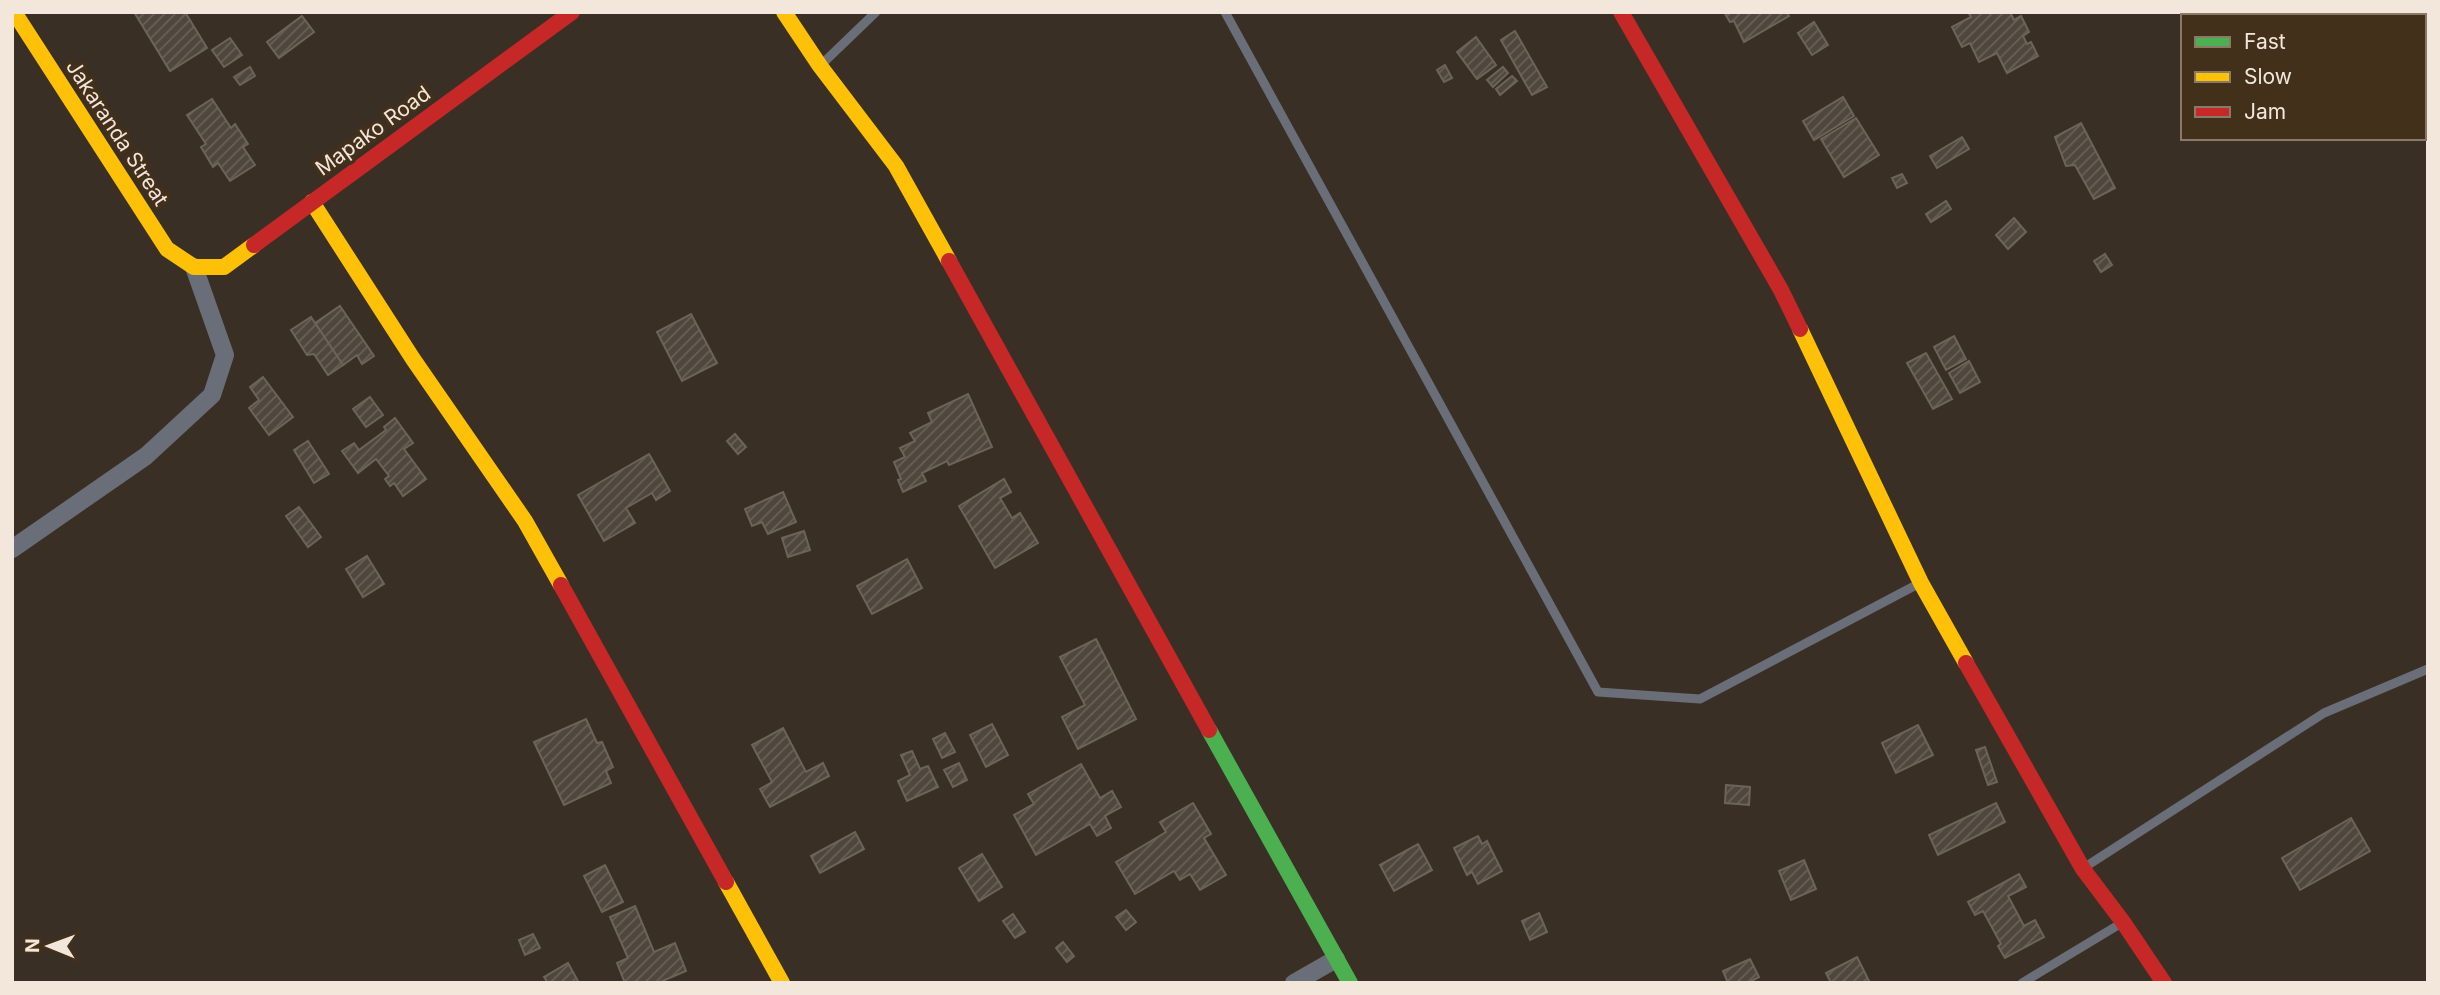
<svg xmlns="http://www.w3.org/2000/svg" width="2440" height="995" viewBox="0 0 2440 995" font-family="Inter,sans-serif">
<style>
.building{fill:url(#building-hatch);stroke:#6c6359;stroke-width:2}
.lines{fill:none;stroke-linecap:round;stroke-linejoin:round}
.lane{stroke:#6a6e78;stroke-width:9}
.street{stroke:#6a6e78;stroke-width:18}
.fast{stroke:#4caf50;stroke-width:16}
.slow{stroke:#ffc107;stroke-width:16}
.jam{stroke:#c62828;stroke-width:16}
.labels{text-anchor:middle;stroke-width:7;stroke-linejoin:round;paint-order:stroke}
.street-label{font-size:21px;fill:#f3e6da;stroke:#43301b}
</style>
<defs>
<pattern id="building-hatch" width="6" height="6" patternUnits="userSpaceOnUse" patternTransform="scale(1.75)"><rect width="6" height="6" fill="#4f463d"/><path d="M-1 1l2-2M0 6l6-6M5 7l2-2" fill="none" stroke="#696158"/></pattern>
</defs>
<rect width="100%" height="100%" fill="#3a2f24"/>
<!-- building -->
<g class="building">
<path d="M134 12H185L207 48 170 71Z"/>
<path d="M1724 12H1786L1789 16 1744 42 1734 21 1730 22Z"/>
<path d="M1968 12H2010L2014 20 2021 16 2029 32 2023 36 2027 44 2031 42 2038 56 2007 73 1997 53 1979 62 1970 43 1962 47 1952 27 1971 17Z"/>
<path d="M302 16 314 32 279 58 267 42Z"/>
<path d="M1814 22 1828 45 1812 55 1798 33Z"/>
<path d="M1515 31 1547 87 1532 95 1501 40Z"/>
<path d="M1476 37 1496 65 1477 79 1457 52Z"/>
<path d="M230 38 242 55 224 67 212 50Z"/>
<path d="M1445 65 1452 78 1444 82 1437 70Z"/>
<path d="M250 67 255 76 240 85 234 77Z"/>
<path d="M1503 67 1508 73 1493 87 1487 80Z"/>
<path d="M1512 76 1517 81 1500 95 1496 89Z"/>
<path d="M1843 97 1854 116 1814 140 1803 121Z"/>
<path d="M212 99 231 128 235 124 248 144 243 147 255 165 230 181 218 163 213 167 201 147 206 144 187 115Z"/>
<path d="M1856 118 1879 155 1844 177 1821 139Z"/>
<path d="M2081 123 2115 188 2094 199 2075 165 2066 166 2055 137Z"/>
<path d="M1962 137 1969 149 1937 168 1930 156Z"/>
<path d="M1902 174 1907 183 1897 188 1892 178Z"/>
<path d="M1946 201 1951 209 1931 222 1926 214Z"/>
<path d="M2014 218 2026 232 2008 249 1996 235Z"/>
<path d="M2105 254 2112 265 2101 272 2094 261Z"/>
<path d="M340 306 374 356 362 364 357 355 343 365 315 323Z"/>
<path d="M691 314 717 363 682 381 657 332Z"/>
<path d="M311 317 343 365 328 375 314 354 307 355 291 330Z"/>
<path d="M1954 336 1966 359 1946 370 1934 347Z"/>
<path d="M1926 353 1952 399 1933 409 1907 363Z"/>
<path d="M1969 361 1980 382 1960 393 1949 373Z"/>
<path d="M263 377 293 417 269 435 249 408 259 400 250 387Z"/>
<path d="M968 394 992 447 949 465 947 461 922 473 926 481 903 492 898 480 901 479 894 462 905 457 900 448 915 441 910 433 932 422 928 413Z"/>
<path d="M370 397 383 415 366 427 353 409Z"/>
<path d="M395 418 413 443 404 449 426 479 403 496 394 483 390 486 385 479 389 476 376 459 358 473 342 451 354 443 359 450 386 430 384 427Z"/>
<path d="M735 434 746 447 738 454 727 441Z"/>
<path d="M308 441 329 474 314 483 294 450Z"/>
<path d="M649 454 670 491 656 500 652 493 626 508 635 523 604 541 578 495Z"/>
<path d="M1004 479 1011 492 1000 498 1012 518 1020 513 1038 543 995 568 959 506Z"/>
<path d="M783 492 796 522 768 534 762 522 752 526 745 509Z"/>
<path d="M299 507 321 537 308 547 286 516Z"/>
<path d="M804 531 810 550 788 557 782 538Z"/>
<path d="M367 556 384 584 363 597 346 569Z"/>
<path d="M907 559 922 588 872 614 857 586Z"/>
<path d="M1096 639 1136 719 1078 749 1062 717 1085 705 1060 657Z"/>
<path d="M586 719 597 743 602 742 613 767 606 771 611 783 564 805 534 742Z"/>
<path d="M992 724 1008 755 986 767 970 735Z"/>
<path d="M1918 725 1933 755 1896 773 1882 743Z"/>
<path d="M783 728 806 772 823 763 829 776 770 807 760 789 772 782 752 745Z"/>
<path d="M945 733 955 752 942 758 933 739Z"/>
<path d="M1985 747 1997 782 1988 785 1976 750Z"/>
<path d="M912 751 920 769 928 766 938 787 907 801 898 781 910 775 901 755Z"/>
<path d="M959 763 967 780 953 787 944 770Z"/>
<path d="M1081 764 1100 798 1112 791 1121 807 1105 816 1111 828 1097 836 1090 824 1036 855 1014 815 1034 804 1028 794Z"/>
<path d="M1726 785 1750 787 1749 805 1725 803Z"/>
<path d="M1193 803 1211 834 1204 838 1226 875 1200 890 1190 874 1180 880 1174 871 1135 894 1116 862 1166 832 1160 822Z"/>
<path d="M1996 803 2005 822 1938 855 1929 835Z"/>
<path d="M2351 818 2370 851 2300 890 2282 858Z"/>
<path d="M855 832 864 849 820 873 811 856Z"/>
<path d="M1478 836 1482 844 1487 841 1502 871 1478 884 1472 872 1467 875 1454 848Z"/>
<path d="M1418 844 1432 870 1394 891 1380 865Z"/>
<path d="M982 854 1002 887 979 901 959 868Z"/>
<path d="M1804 860 1816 889 1791 900 1779 871Z"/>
<path d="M605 865 623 902 602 912 584 876Z"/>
<path d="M2019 874 2026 887 2008 896 2024 926 2035 920 2044 937 2005 958 1998 946 2001 944 1983 911 1975 915 1968 902Z"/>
<path d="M635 906 654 952 675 943 686 971 658 983H625L617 963 628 958 610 917Z"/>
<path d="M1126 910 1136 922 1126 930 1116 917Z"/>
<path d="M1539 913 1547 932 1530 940 1522 921Z"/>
<path d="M1013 914 1025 932 1015 938 1003 921Z"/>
<path d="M533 934 540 948 525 955 519 940Z"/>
<path d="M1063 942 1074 956 1067 962 1056 948Z"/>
<path d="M1857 957 1870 983H1831L1826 973Z"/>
<path d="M1750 959 1759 977 1748 983H1728L1723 971Z"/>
<path d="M568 963 579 983H548L544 977Z"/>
</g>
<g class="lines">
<!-- lane -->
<g class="lane">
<path d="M1225 12 1598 692 1700 699 1920 583"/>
<path d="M822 64 876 12"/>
<path d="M2085 867 2324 713 2428 669"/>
<path d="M2022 983 2120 924"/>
</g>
<!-- street -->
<g class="street">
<path d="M12 549 146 456 212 395 225 355 194 267"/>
<path d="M1294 983 1336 959"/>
</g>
<!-- fast -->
<path class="fast" d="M1209 730 1350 983"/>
<!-- slow -->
<g class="slow">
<path d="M14 12 167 249 194 267H224L254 245"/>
<path d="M784 12 820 66 896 166 949 261"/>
<path d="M312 202 413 359 525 521 561 585"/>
<path d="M1800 329 1921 583 1966 663"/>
<path d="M726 882 782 983"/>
</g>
<!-- jam -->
<g class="jam">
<path d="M1621 12 1781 290 1800 329"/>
<path d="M254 245 572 12"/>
<path d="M949 261 1209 730"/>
<path d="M561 585 726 882"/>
<path d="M1966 663 2083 869 2123 922 2164 983"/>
</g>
</g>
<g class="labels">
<!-- street labels -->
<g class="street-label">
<text transform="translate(373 131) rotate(-36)" y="7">Mapako Road</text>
<text transform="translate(117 133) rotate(57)" y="7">Jakaranda Streat</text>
</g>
</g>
<!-- border -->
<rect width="2440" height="995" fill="none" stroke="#f3e6da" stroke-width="28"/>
<!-- legend -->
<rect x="2181" y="14" width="245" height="126" fill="#43301b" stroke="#897967" stroke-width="2"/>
<rect x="2195" y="37" width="35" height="10" fill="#4caf50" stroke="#897967" stroke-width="2"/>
<text x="2244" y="49" font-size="21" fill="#f3e6da">Fast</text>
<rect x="2195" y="72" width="35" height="10" fill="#ffc107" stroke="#897967" stroke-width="2"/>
<text x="2244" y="84" font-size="21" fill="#f3e6da">Slow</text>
<rect x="2195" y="107" width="35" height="10" fill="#c62828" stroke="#897967" stroke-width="2"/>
<text x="2244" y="119" font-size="21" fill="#f3e6da">Jam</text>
<!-- north arrow -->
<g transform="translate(49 946) rotate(271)" stroke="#43301b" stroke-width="5" paint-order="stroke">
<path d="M0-5L12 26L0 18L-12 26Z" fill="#f3e6da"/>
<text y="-10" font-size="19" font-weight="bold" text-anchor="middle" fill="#f3e6da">N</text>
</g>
</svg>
